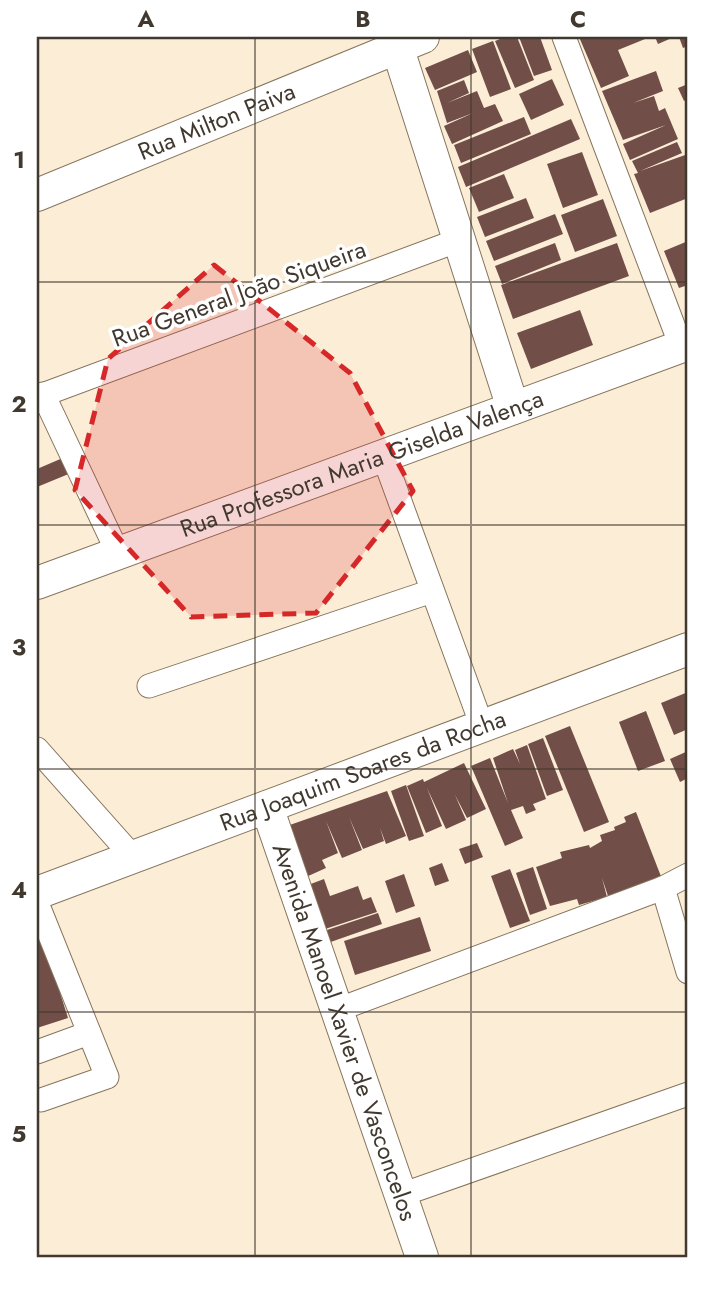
<svg xmlns="http://www.w3.org/2000/svg" width="725" height="1294" viewBox="0 0 725 1294" font-family="Jost,sans-serif">
<style>
.building{fill:#714f48}
.lines{fill:none;stroke-linecap:round;stroke-linejoin:round}
.street-casing{stroke:#86755c;stroke-width:25}
.secondary-casing{stroke:#86755c;stroke-width:34}
.street{stroke:#fff;stroke-width:23}
.secondary{stroke:#fff;stroke-width:32}
.marked{fill:#d62828;fill-opacity:0.2;stroke:#d62828;stroke-width:5;stroke-dasharray:14 9;stroke-linejoin:round}
.grid{fill:none;stroke:#41392f;stroke-width:2;stroke-opacity:0.55}
.labels{text-anchor:middle;stroke-width:7;stroke-linejoin:round;paint-order:stroke}
.street-label{font-size:24px;fill:#41392f;stroke:#fff}
.neatline{fill:none;stroke:#41392f;stroke-width:2.5}
.grid-label{font-size:23px;text-anchor:middle;font-weight:bold;fill:#41392f}
</style>
<rect width="100%" height="100%" fill="#fcedd7"/>
<!-- building -->
<g class="building">
<path d="M505 37H517L534 80 515 88 495 41Z"/>
<path d="M519 37H540L552 70 534 76Z"/>
<path d="M579 37H650L618 50 629 76 601 88Z"/>
<path d="M655 37H674L658 44Z"/>
<path d="M679 37H688V46L683 48Z"/>
<path d="M493 41 511 89 490 97 472 49Z"/>
<path d="M468 50 477 72 435 90 425 68Z"/>
<path d="M656 71 663 91 633 103 654 96 659 111 665 108 678 139 630 160 623 144 666 125 623 140 602 91Z"/>
<path d="M552 79 564 105 531 120 519 94Z"/>
<path d="M464 80 469 93 447 103 477 91 484 108 495 104 503 121 452 144 444 126 473 113 447 123 437 91Z"/>
<path d="M688 84V99L684 101 678 88Z"/>
<path d="M524 117 531 134 461 163 454 145Z"/>
<path d="M571 119 580 139 466 187 458 167Z"/>
<path d="M677 142 682 153 640 171 688 154V198L650 213 634 174 638 173 632 161Z"/>
<path d="M582 152 598 195 563 208 547 164Z"/>
<path d="M504 174 514 198 479 212 469 188Z"/>
<path d="M526 198 534 218 485 237 477 217Z"/>
<path d="M603 199 617 236 575 252 561 215Z"/>
<path d="M555 214 563 234 494 261 486 241Z"/>
<path d="M688 241V285L679 288 664 251Z"/>
<path d="M555 243 561 260 502 284 495 266Z"/>
<path d="M617 243 629 276 513 319 501 285Z"/>
<path d="M580 310 593 345 531 369 517 333Z"/>
<path d="M65 457 71 473 37 487V469Z"/>
<path d="M688 692V729L674 735 661 703Z"/>
<path d="M646 711 665 761 638 771 619 722Z"/>
<path d="M570 726 609 822 584 832 545 736Z"/>
<path d="M543 738 563 790 547 796 528 744Z"/>
<path d="M527 745 546 799 533 804 536 810 526 814 523 806 511 810 523 838 505 846 471 766 490 758 508 803 493 758 513 749 520 764 515 750Z"/>
<path d="M688 751V778L680 782 670 759Z"/>
<path d="M464 763 486 809 467 818 455 795 466 820 446 829 427 788 442 826 426 833 407 786 423 779 424 782Z"/>
<path d="M406 785 424 836 409 841 391 791Z"/>
<path d="M387 791 406 836 386 844 380 828 384 841 363 849 349 817 362 850 342 858 326 821 338 853 322 860 326 868 306 877 284 827Z"/>
<path d="M636 812 662 879 608 896 602 878 607 897 579 905 577 899 550 906 536 867 562 858 560 852 589 845 590 848 602 841 600 835 615 830 614 827 626 822 624 817Z"/>
<path d="M477 843 483 857 465 864 459 849Z"/>
<path d="M442 863 449 881 435 886 429 868Z"/>
<path d="M533 867 547 909 530 915 516 873Z"/>
<path d="M510 869 530 921 510 928 491 876Z"/>
<path d="M404 874 415 906 396 913 385 881Z"/>
<path d="M324 879 330 896 358 886 363 900 371 897 377 912 322 930 308 885Z"/>
<path d="M378 913 382 924 325 944 321 932Z"/>
<path d="M420 917 431 951 355 975 344 941Z"/>
<path d="M41 933 68 1018 37 1028V935Z"/>
</g>
<g class="lines">
<defs>
<g id="street">
<path d="M564 37 681 346"/>
<path d="M43 394 118 553"/>
<path d="M37 397 459 240"/>
<path d="M383 455 482 726"/>
<path d="M149 686 432 591"/>
<path d="M37 749 133 857"/>
<path d="M663 888 688 972"/>
<path d="M37 903 107 1077 41 1100"/>
<path d="M337 1010 663 888 688 875"/>
<path d="M37 1052 89 1033"/>
<path d="M401 1195 688 1094"/>
</g>
<g id="secondary">
<path d="M394 37 513 408"/>
<path id="s1" d="M37 195 423 37"/>
<path id="s2" d="M37 583 688 344"/>
<path id="s3" d="M267 807 422 1257"/>
<path id="s4" d="M37 893 688 649"/>
</g>
</defs>
<!-- street casing -->
<use href="#street" class="street-casing"/>
<!-- secondary casing -->
<use href="#secondary" class="secondary-casing"/>
<!-- street -->
<use href="#street" class="street"/>
<!-- secondary -->
<use href="#secondary" class="secondary"/>
</g>
<!-- marked area -->
<path class="marked" d="M214 265 350 373 413 491 316 613 191 617 75 490 108 359Z"/>
<!-- grid -->
<path class="grid" d="M255 37V1257M471 37V1257M37 282H688M37 525H688M37 769H688M37 1012H688"/>
<g class="labels">
<!-- street labels -->
<g class="street-label">
<text dy="8" stroke="none"><textPath href="#s1" startOffset="194">Rua Milton Paiva</textPath></text>
<text transform="translate(239 294) rotate(-20)" y="8">Rua General João Siqueira</text>
<text dy="8" stroke="none"><textPath href="#s2" startOffset="346">Rua Professora Maria Giselda Valença</textPath></text>
<text dy="8" stroke="none"><textPath href="#s4" startOffset="348">Rua Joaquim Soares da Rocha</textPath></text>
<text dy="8" stroke="none"><textPath href="#s3" startOffset="238">Avenida Manoel Xavier de Vasconcelos</textPath></text>
</g>
</g>
<!-- border -->
<rect width="725" height="1294" fill="none" stroke="#ffffff" stroke-width="77"/>
<rect x="38" y="38" width="648" height="1218" class="neatline"/>
<g class="grid-label">
<text x="146" y="27">A</text>
<text x="363" y="27">B</text>
<text x="578" y="27">C</text>
<text x="19" y="168">1</text>
<text x="19" y="412">2</text>
<text x="19" y="655">3</text>
<text x="19" y="898">4</text>
<text x="19" y="1142">5</text>
</g>
</svg>
